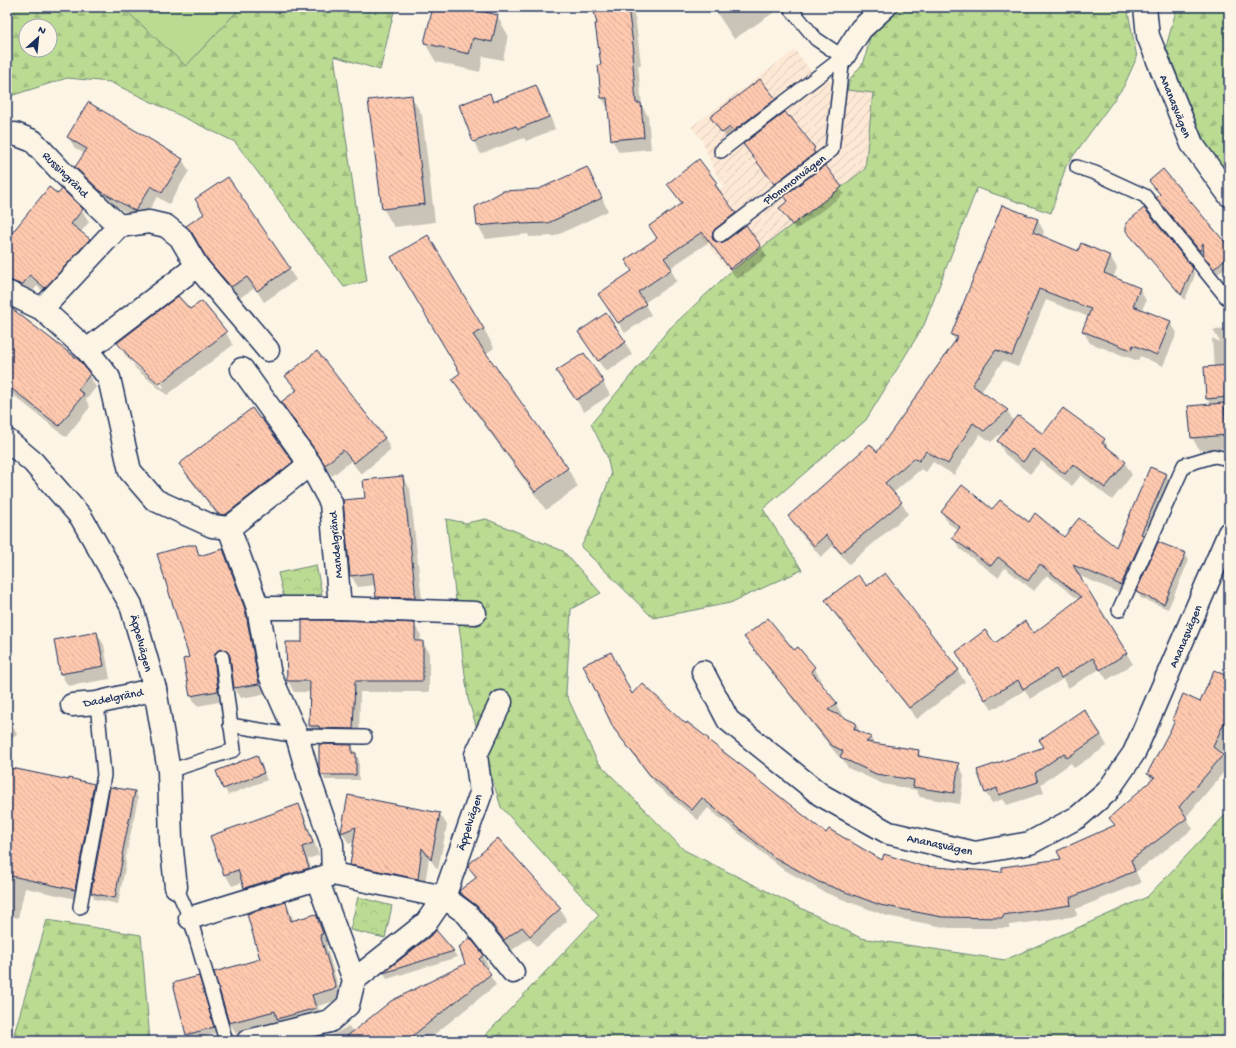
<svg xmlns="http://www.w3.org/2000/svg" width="1236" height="1048" viewBox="0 0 1236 1048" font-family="'Gochi Hand',sans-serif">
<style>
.industrial{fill:url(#industrial-furrows)}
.forest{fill:url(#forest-firs);stroke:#6b8578;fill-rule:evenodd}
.park{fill:url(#park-crowns);stroke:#6b8578}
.garden{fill:#bbdb93;stroke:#6b8578}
.shadow{fill:#0003;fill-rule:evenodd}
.building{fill:url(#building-back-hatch);stroke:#1b2f5e}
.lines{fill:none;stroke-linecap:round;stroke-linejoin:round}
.service-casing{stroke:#1b2f5e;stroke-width:16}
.minor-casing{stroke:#1b2f5e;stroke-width:25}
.service{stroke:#fcf5e5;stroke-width:13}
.minor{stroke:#fcf5e5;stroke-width:22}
.labels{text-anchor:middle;stroke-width:3.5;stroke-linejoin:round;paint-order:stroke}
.street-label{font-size:12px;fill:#1b2f5e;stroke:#fcf5e5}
</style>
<defs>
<pattern id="industrial-furrows" width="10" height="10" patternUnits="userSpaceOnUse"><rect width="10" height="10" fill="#fde8d5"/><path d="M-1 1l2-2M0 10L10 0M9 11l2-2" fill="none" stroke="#d8c7b9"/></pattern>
<pattern id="forest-firs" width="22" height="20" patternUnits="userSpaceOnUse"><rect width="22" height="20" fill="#bbdb93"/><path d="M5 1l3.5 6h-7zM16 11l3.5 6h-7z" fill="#a0bc81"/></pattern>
<pattern id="park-crowns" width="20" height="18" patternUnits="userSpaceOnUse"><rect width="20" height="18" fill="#bbdb93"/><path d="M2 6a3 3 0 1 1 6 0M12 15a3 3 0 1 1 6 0" fill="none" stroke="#a0bc81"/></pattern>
<pattern id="building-back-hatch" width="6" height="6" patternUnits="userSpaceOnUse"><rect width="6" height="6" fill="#fec9af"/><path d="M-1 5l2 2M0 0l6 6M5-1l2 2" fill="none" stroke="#d9ad99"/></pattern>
</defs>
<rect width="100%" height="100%" fill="#fcf5e5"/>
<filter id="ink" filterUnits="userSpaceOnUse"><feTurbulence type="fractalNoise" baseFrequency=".025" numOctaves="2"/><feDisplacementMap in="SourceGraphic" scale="8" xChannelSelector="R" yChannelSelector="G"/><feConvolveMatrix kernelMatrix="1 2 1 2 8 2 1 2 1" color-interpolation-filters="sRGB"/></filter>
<g filter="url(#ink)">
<!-- industrial -->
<path class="industrial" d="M795 50 811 71 847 90 873 93 865 169 730 272 685 217 725 186 715 173 702 140 691 127Z"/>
<!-- forest -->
<g class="forest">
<path d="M7 7H395L380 70 334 56 367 281 344 287 235 142 110 82 67 78 7 97ZM26 26H50V50H26Z"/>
<path d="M901 7H1127L1137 57 1124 86 1066 166 1051 213 977 188 924 325 866 420 763 509 802 570 730 603 653 618 581 547 592 525 611 475 607 456 591 424 669 329 730 272 865 169 873 93 847 90 850 79 864 62 871 33Z"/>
<path d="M1177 7H1229V176L1203 139 1166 47Z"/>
<path d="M446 519 466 523 486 519 563 551 601 593 571 609 566 694 597 761 684 850 861 938 1005 960 1147 897 1229 811V1031L1214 1041H480L599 915 501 807 468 699Z"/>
<path d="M47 920 141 935 150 1041H12Z"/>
</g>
<!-- park -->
<g class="park">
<path d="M316 565 322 594 285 602 278 573Z"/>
<path d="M358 897 392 906 385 938 350 930Z"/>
</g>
<!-- garden -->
<path class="garden" d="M122 7H241L186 66Z"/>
<!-- shadow -->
<g class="shadow">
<path d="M434 7H492L491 14 497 16 508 35 503 60 483 56 480 72 436 62 425 43Z"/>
<path d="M594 7H632L636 23 641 65H638L642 106 648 116 651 149 619 152 612 140 609 110 602 98 599 66 602 65 599 24Z"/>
<path d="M713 7H782L734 39Z"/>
<path d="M791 7H810L797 15Z"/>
<path d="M535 86 543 98 555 129 526 141 524 138 481 154 474 142 489 95 494 103Z"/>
<path d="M411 96 422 115 435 222 394 227 383 208Z"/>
<path d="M775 99 778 105 737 137 734 133 727 138 715 123Z"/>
<path d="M785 113 814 149 817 155 778 189 744 144Z"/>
<path d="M68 137 182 159 189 171 169 204 157 197 142 222 107 201 83 179 77 167 85 154 75 148Z"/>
<path d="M698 161 716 184 723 195 721 196 735 213 741 224 721 240 718 244H722L746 227 761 246 767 257 737 279 709 242 670 268 677 281 644 303 651 315 625 333 606 305 633 272 682 205 668 184Z"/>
<path d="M825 167 844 194 796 230 780 209 788 202 785 197Z"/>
<path d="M587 168 594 181 608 211 555 236 529 237 528 234 486 239 478 226 476 207 539 190Z"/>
<path d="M228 178 289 269 296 280 264 302 255 288 239 298 215 271 199 243 194 238 188 226 205 215Z"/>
<path d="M1150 181 1229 248V266L1224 270 1223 269 1218 274 1209 263 1205 256V252L1203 256 1161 204V195Z"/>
<path d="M62 190 82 210 89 222 80 233 89 240 96 251 52 299 37 286 29 296 7 287V241L58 196Z"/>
<path d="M1038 220 1044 232 1042 237 1079 252 1110 256 1117 268 1113 278 1140 289 1146 301 1142 310 1170 322 1177 333 1163 366 1140 356 1138 361 1090 343 1083 331 1089 317 1046 300 1018 367 1003 361 981 392 1007 410 1014 422 1043 436 1104 440 1111 451 1125 463 1132 475 1112 500 1081 475 1072 486 1041 461 1030 474 1005 454 998 441 1009 428 1008 427 991 442 980 434 954 475 933 462 926 472 921 469 893 493 901 502 908 514 849 564 833 546 821 557 796 528 789 516 878 454 956 341 952 335Z"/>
<path d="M1131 237 1192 269 1195 275 1185 300Z"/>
<path d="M403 276 484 329 494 348 485 354 568 469 578 487 546 510 465 398 454 379 461 374Z"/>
<path d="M202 302 226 333 233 345 167 395 136 369 132 362 125 355 118 343 190 311ZM130 358 164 386 163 388 130 361Z"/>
<path d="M7 307 89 375 96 387 86 400 90 407 66 437 7 390Z"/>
<path d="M1229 329V410H1228L1229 413V448L1199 450 1192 437 1211 405 1207 399 1205 368H1214L1212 338 1220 342 1213 330Z"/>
<path d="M625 342 632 355 606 372 587 345Z"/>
<path d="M558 372 603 382 610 395 584 412Z"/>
<path d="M287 376 385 438 391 450 361 474 351 461 332 476 289 414 283 403 296 392Z"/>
<path d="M292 462 299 474 226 526 187 476 180 464Z"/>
<path d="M1166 475 1172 486 1127 596 1078 575 1133 664 1107 680 1100 669 1068 688 1063 679 1030 699 1025 690 992 710 964 663 995 645 1033 634 1079 600 1047 575 1034 591 1005 568 998 577 960 549 953 538 959 531 948 523 942 512 993 511 1029 523 1065 538 1116 549Z"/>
<path d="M403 477 410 489 422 601 383 608 376 596 375 585 358 587 351 576 366 499Z"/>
<path d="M195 546 201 557 223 550 229 560 250 620 264 694 241 698 235 688 231 660 227 659 224 701 197 706 191 696 190 658Z"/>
<path d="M1185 554 1189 560 1168 609 1141 598 1137 592Z"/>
<path d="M885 574 958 671 965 682 917 719 833 612 827 600 867 588Z"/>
<path d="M414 624 421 635 420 642H423L429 653V692H360L359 740 316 736 310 725V692H294L288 681 287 643H303Z"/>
<path d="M97 633 104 645 110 679 68 686 61 674 55 640Z"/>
<path d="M745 637 794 651 798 648 814 668 821 679 818 681 836 704 842 715 839 717 856 724 861 733 871 738 874 744 918 751 922 758 958 764 964 775 960 804 920 797 916 790 883 784 848 768 842 757 838 756 752 648Z"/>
<path d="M611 653 632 695 708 740 710 743 827 835 883 861 922 867 1003 873 1063 860 1115 826 1110 818 1152 781 1148 774 1175 723 1173 720 1200 703 1229 678V736L1221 755 1228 767 1186 817 1193 829 1136 872 1141 883 1076 909 1077 916 1009 925V928H949L887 916 826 893 781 868 708 808 698 820 657 786 622 740 615 729Z"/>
<path d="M7 700 11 707 7 709Z"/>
<path d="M7 717 17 734 7 740Z"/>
<path d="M1101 735 1107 746 1074 768 1071 763 1041 784 1044 793 1007 805 1003 799 992 803 985 792 978 770Z"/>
<path d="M352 746 359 760V780H325L322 774Z"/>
<path d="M257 756 267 780 228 795 217 771Z"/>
<path d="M7 768 69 782 94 785 100 795 81 900 25 888 18 918 7 915Z"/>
<path d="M135 792 138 798 125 861 126 863 118 904 95 899 92 893Z"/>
<path d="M349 796 440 814 447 825 438 870 429 858 424 890 358 876 351 865 355 842 349 844 342 832Z"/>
<path d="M298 805 305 817 319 855 308 859 315 880 251 900 245 888 243 882 232 886 225 874Z"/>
<path d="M498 840 560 909 567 921 537 947 529 938 511 951 485 918 467 904 460 892 476 879 469 867Z"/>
<path d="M285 903 291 914 294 921 316 915 322 926 329 945 326 946 342 999 318 1006 321 1019 280 1022 236 1034 230 1023 215 972 261 959Z"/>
<path d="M436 931 453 951 457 957 387 979 384 973Z"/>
<path d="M470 940 483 956 489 967 486 969 496 985 426 1041H315L334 1034 349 1026 353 1033 467 965Z"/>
<path d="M198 977 202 983 216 1033 191 1040 187 1034Z"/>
</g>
<!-- building -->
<g class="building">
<path d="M433 7H478L477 10 498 15 492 42 473 38 469 54 424 43Z"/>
<path d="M593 7H628L634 52 632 53 636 103H641L644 137 611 140 607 98H601L598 65H601L595 24H597Z"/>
<path d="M760 79 776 99 733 131 730 127 722 133 710 117Z"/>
<path d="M536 85 549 117 518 129 516 126 473 142 459 105 490 93 493 102Z"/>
<path d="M412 95 425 204 382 209 368 100Z"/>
<path d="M88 102 183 159 162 193 151 186 135 211 99 190 75 167 87 149 67 137Z"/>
<path d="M785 112 789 117 790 116 815 148 813 150 815 153 774 184 743 144Z"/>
<path d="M699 159 717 183 715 185 736 213 715 229 713 232 712 236 713 240 717 242 721 243 724 242 746 225 761 246 730 269 702 232 664 258 672 269 638 292 646 304 618 323 598 294 632 271 625 260 657 238 649 226 682 203 667 184Z"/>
<path d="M825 165 842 187 792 225 779 208 788 201 784 196Z"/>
<path d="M587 167 602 198 548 223 521 224V222L477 226 475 207 503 191 539 189Z"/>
<path d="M1163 169 1229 247V255L1214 269 1204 257 1203 243 1200 251 1156 198 1160 194 1149 181Z"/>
<path d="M228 177 290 268 257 291 247 277 231 287 207 259 191 231 186 226 204 214 195 199Z"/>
<path d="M49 187 58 194 62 189 83 209 71 224 90 239 45 288 30 275 22 285 12 281 7 280V239Z"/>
<path d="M1002 205 1038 219 1033 232 1078 251 1081 243 1111 256 1104 273 1140 288 1133 306 1171 321 1157 355 1133 345 1131 350 1082 331 1091 309 1039 289 1012 356 996 350 972 385 1008 410 984 431 973 423 948 464 926 451 919 461 914 458 885 483 902 502 841 553 826 535 814 546 788 516 870 444 877 452 958 337 951 335Z"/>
<path d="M1144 208 1193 268 1181 295 1126 231V223Z"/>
<path d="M428 235 484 329 473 335 568 468 535 492 452 379 460 373 391 257Z"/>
<path d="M178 296 190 309 202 301 227 332 159 384 128 357 129 356 117 343Z"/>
<path d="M7 306 11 308 80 361 90 374 78 390 84 394 59 426 7 385Z"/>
<path d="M606 313 626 342 598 361 578 332Z"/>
<path d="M317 351 385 438 354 463 343 450 325 465 320 457 281 402 297 390 285 376Z"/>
<path d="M584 353 604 382 576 400 556 371Z"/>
<path d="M1229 365V397L1206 399 1204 367Z"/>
<path d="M1224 403 1227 435 1191 438 1188 406Z"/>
<path d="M252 408 260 419 261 418 293 462 225 515 218 514 179 464Z"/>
<path d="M1063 408 1105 439 1102 443 1126 462 1105 488 1073 464 1065 474 1033 449 1023 462 997 441 1017 416 1019 417V416L1043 434Z"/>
<path d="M1150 467 1167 474 1141 534 1144 535 1121 585 1073 565 1127 653 1100 670 1093 658 1061 678 1056 669 1023 689 1018 680 985 700 956 652 985 630 995 643 1025 621 1034 633 1081 597 1040 564 1028 581 998 557 991 566 952 538 960 527 941 512 962 485 992 509 1000 500 1029 522 1035 513 1064 537 1079 518 1116 547Z"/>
<path d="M403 476 415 588V598L376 597 373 573 350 576 343 500 365 498 363 480Z"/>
<path d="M1158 542 1186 553 1164 604 1136 592Z"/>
<path d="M188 545H196L199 556 223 549 245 609 259 684 234 688 230 656 228 652 225 650 221 649 217 651 215 654 214 658 218 691 190 696 183 659 189 657 157 554Z"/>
<path d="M885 573 959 670 909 708 825 600 858 575 867 586Z"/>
<path d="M768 618 794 650 798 647 815 667 811 671 837 703 828 710 856 723 854 729 872 737 866 742 919 750 918 756 959 763 954 793 913 787 914 780 876 774 840 757 843 751 831 745 744 637Z"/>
<path d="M302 620H340L415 623V641H423V681H355L353 729 319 728V726H309L310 681H287L286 642H302Z"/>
<path d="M97 632 104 666 60 674 54 640Z"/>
<path d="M611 652 632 694 642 683 686 724 687 722 709 739 708 740 755 776V777L826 833 829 829 882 860 884 854 922 866 1002 872V867L1061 859 1057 851 1115 825 1109 818 1155 777 1147 774 1175 721 1172 720 1183 694 1200 702 1214 670 1229 677V712L1213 747 1223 755 1179 807 1187 818 1131 860 1135 871 1070 898 1071 905 1003 915V918L942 917 880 905 819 882 774 857 702 798 692 810 650 775 614 729 583 665Z"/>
<path d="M1084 709 1101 735 1067 758 1064 753 1035 773 1038 782 999 795 997 788 985 793 977 770 1044 747 1039 740Z"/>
<path d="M319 744 352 745V753H356V775H321L319 769Z"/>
<path d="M257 755 264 773 223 789 216 771Z"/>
<path d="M7 767 69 780V778L94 784 75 890 7 875Z"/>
<path d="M110 787 135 791 122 855 123 856 115 898 91 893Z"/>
<path d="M348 795 440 813 431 860 422 848 418 879 350 865 356 827 341 833V832Z"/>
<path d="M299 804 313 843 302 847 309 868 244 888 238 870 224 875 210 836Z"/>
<path d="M498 838 561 908 530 936 522 927 504 940 477 906 459 892 460 890 477 877 468 867 469 864Z"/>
<path d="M286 902 291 921 316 914 323 934 320 935 336 988 312 995 316 1008 277 1019 275 1011 229 1023 214 972 260 959 247 914Z"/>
<path d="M436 930 454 951 383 973 434 933Z"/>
<path d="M470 938 484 955 479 959 491 974 469 991 406 1041H341L391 1001 465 964 459 947Z"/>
<path d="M199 976 214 1027 186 1035 173 983Z"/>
</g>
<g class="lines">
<defs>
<g id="service">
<path d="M794 7 791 9 816 39 843 57"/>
<path d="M721 151 843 57"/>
<path d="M1077 167 1095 173 1145 196 1227 298H1229"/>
<path d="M720 235 832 150 843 57"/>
<path d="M1119 610 1184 465 1214 456 1229 459"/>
<path d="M230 725 297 736 365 737"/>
<path d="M169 771 234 750 222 657"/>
<path d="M176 887 190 918 226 1041"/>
<path d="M80 907 104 775 97 703"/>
</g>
<g id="minor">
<path d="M1145 7 1148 36 1192 144 1229 195"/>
<path d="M843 57 861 29 885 7"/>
<path d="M7 136 15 134 33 141 60 170 119 226"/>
<path d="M7 292 42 309 87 350 109 378 130 471 155 500 212 526 229 528 310 464"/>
<path d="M42 309 119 226 149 222 166 226 180 237 197 266 268 350"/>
<path d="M87 350 197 266"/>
<path d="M242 369 310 464 331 503 340 608"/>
<path d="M7 440 33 462 81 517 131 605 155 689 169 771 171 841 176 887"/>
<path d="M229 528 258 608 270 675 297 736 309 778 332 844 333 874"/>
<path d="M258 608H340L475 613"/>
<path d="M703 672 728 720 821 795 889 833 975 853 1030 843 1078 817 1107 792 1134 753 1229 533"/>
<path d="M72 705 97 703 155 689"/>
<path d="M190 918 333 874 444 897 467 914 513 972"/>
<path d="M354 980 426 923 444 897 481 793 476 755 501 702"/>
<path d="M248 1041 330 1021 348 1005 354 980 317 879"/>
</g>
</defs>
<!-- service casing -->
<use href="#service" class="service-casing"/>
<!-- minor casing -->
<use href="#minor" class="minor-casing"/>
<!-- service -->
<use href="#service" class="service"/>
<!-- minor -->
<use href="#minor" class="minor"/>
</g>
</g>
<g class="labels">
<!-- street labels -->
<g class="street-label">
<text transform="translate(1176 106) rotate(68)" y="4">Ananasvägen</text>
<text transform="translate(66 174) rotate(45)" y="4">Russingränd</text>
<text transform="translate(794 179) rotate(-37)" y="4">Plommonvägen</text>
<text transform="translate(335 545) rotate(-95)" y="4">Mandelgränd</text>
<text transform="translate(1185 636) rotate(-67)" y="4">Ananasvägen</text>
<text transform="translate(142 643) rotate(75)" y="4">Äppelvägen</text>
<text transform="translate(113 697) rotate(-11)" y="4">Dadelgränd</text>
<text transform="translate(469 822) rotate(-72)" y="4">Äppelvägen</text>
<text transform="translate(940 844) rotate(12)" y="4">Ananasvägen</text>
</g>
</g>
<!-- margin -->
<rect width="1236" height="1048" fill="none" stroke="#fcf5e5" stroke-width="24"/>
<rect x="12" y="12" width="1212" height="1024" fill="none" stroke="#1b2f5e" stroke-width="1.5" filter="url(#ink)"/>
<!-- north arrow -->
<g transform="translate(38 38) rotate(27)"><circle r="19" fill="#fcf5e5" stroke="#a2a6af"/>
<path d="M0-3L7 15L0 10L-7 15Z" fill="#1b2f5e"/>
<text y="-6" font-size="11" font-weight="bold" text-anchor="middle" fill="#1b2f5e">N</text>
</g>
</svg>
